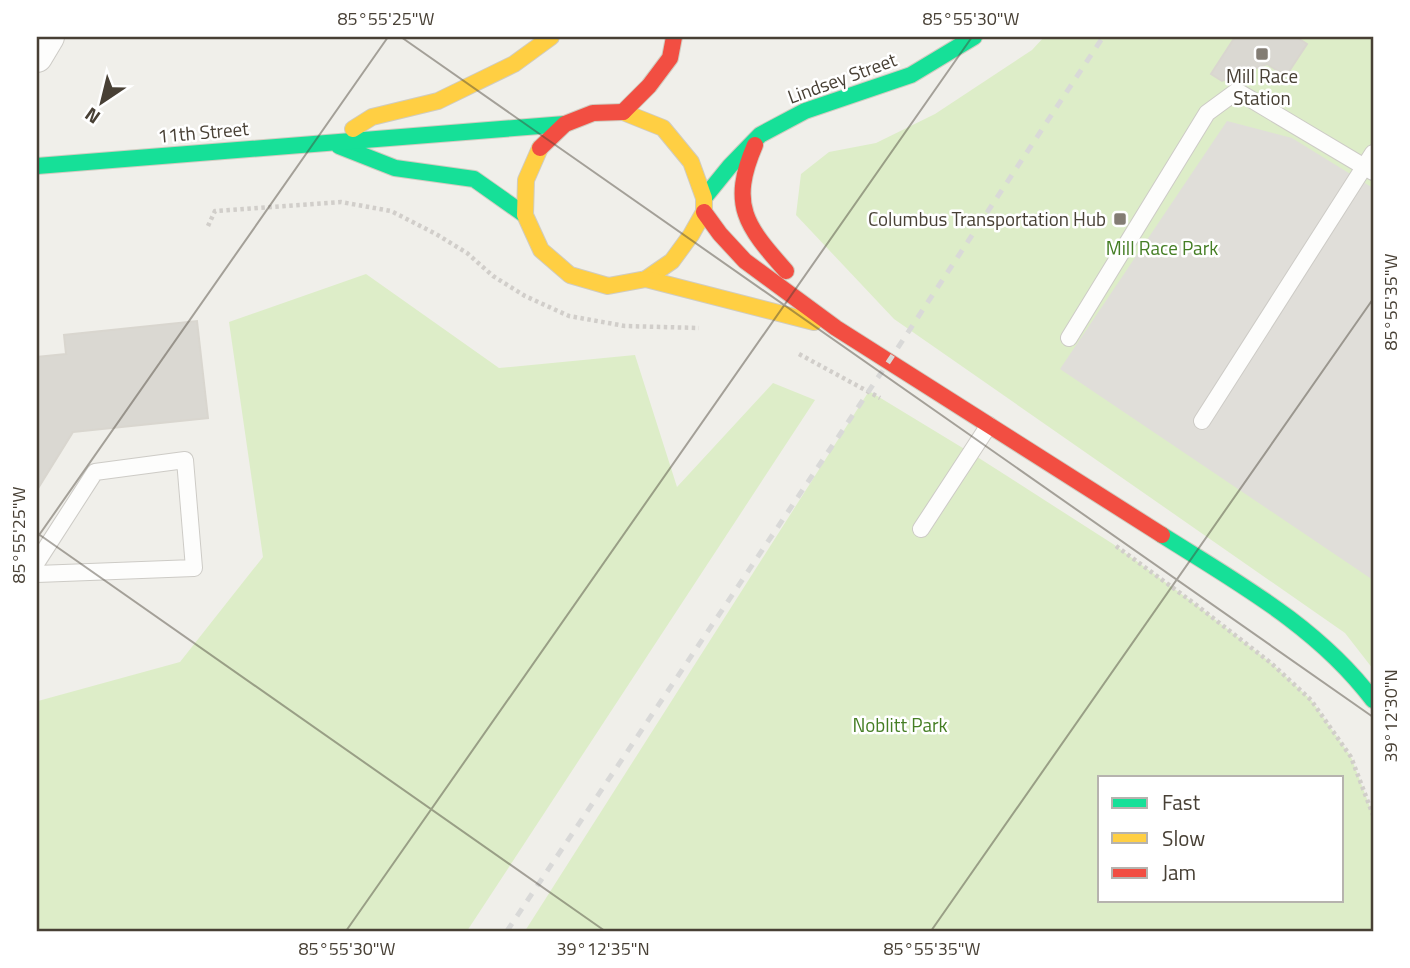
<svg xmlns="http://www.w3.org/2000/svg" width="1410" height="968" viewBox="0 0 1410 968" font-family="'Titillium Web',sans-serif">
<style>
.green{fill:#ddedc8;fill-rule:evenodd}
.parking{fill:#e0ded9}
.building{fill:#dad8d2;stroke:#d9d6cf;stroke-width:2}
.lines{fill:none;stroke-linecap:round;stroke-linejoin:round}
.lane-casing{stroke:#cdcbc6;stroke-width:18}
.street-casing{stroke:#cdcbc6;stroke-width:32}
.fast-casing{stroke:#d0ccc0;stroke-width:18}
.slow-casing{stroke:#d0ccc0;stroke-width:18}
.jam-casing{stroke:#d0ccc0;stroke-width:18}
.path{stroke:#d1ceca;stroke-width:4.5;stroke-dasharray:3.5 3.5;stroke-linecap:butt}
.lane{stroke:#fdfdfc;stroke-width:16}
.street{stroke:#fdfdfc;stroke-width:30}
.fast{stroke:#16e098;stroke-width:16}
.slow{stroke:#ffcf43;stroke-width:16}
.jam{stroke:#f24e42;stroke-width:16}
.rail{stroke:#d9d9d8;stroke-width:5;stroke-dasharray:9 9;stroke-linecap:butt}
.ticks{fill:none;stroke:#484035;stroke-width:2;stroke-opacity:0.45}
.poi-dot{fill:#837d74;stroke:#fff;stroke-width:2.5}
.labels{text-anchor:middle;stroke-width:5;stroke-linejoin:round;paint-order:stroke}
.poi-label{font-size:19px;fill:#484035;stroke:#fff}
.street-label{font-size:19px;fill:#484035;stroke:#fff}
.park-label{font-size:19px;fill:#457e24;stroke:#fff}
.neatline{fill:none;stroke:#484035;stroke-width:2.5}
.ticks-label{font-size:18px;text-anchor:middle;fill:#484035}
</style>
<rect width="100%" height="100%" fill="#f0efea"/>
<!-- green -->
<g class="green">
<path d="M1044 37H1373V669L1345 633 894 319 796 215 801 174 829 152 876 143 935 114 1032 50Z"/>
<path d="M366 274 499 368 635 355 677 487 773 383 815 400 467 931H37L38 701 180 662 263 557 229 322Z"/>
<path d="M869 391 971 453 1113 544 1195 604 1271 663 1311 700 1351 757 1373 815V931H525ZM1100 777H1342V900H1100Z"/>
</g>
<!-- parking -->
<path class="parking" d="M1227 121 1292 138 1373 188V580L1060 369Z"/>
<!-- building -->
<g class="building">
<path d="M1235 37H1296L1307 44 1286 76 1267 64 1222 81 1211 74Z"/>
<path d="M197 321 208 418 73 432 37 490V357L66 354 64 335Z"/>
</g>
<g class="lines">
<defs>
<g id="lane">
<path d="M1069 338 1207 113 1237 91 1373 172"/>
<path d="M1202 421 1373 153"/>
<path d="M921 529 989 425"/>
<path d="M37 562 95 472 185 460 194 568 37 574"/>
</g>
<path id="street" d="M37 57 49 37"/>
<g id="fast">
<path d="M339 146 395 168 474 179 525 215"/>
<path d="M37 166 565 124"/>
<path d="M704 198 730 166 760 135 805 111 911 75 974 37"/>
<path d="M1162 535C1238 583 1318 627 1373 700"/>
</g>
<g id="slow">
<path d="M353 129 372 117 438 101 514 64 551 37"/>
<path d="M540 148 526 180 525 215 541 250 570 275 608 286 646 279 672 261 691 235 704 212V198L691 162 663 128 623 112"/>
<path d="M646 279 814 322"/>
</g>
<g id="jam">
<path d="M623 112 649 86 670 58 674 37"/>
<path d="M755 145C729 205 746 226 786 271"/>
<path d="M540 148 565 124 593 113 623 112"/>
<path d="M704 212 720 234 745 261 836 328 1162 535"/>
</g>
</defs>
<!-- lane casing -->
<use href="#lane" class="lane-casing"/>
<!-- street casing -->
<use href="#street" class="street-casing"/>
<!-- fast casing -->
<use href="#fast" class="fast-casing"/>
<!-- slow casing -->
<use href="#slow" class="slow-casing"/>
<!-- jam casing -->
<use href="#jam" class="jam-casing"/>
<!-- path -->
<g class="path">
<path d="M208 226 215 211 341 202 391 211 436 234 467 253 493 276 525 296 569 316 625 326 699 328"/>
<path d="M799 354 880 398"/>
<path d="M1116 546 1195 604 1271 663 1311 700 1351 757 1373 815"/>
</g>
<!-- lane -->
<use href="#lane" class="lane"/>
<!-- street -->
<use href="#street" class="street"/>
<!-- fast -->
<use href="#fast" class="fast"/>
<!-- slow -->
<use href="#slow" class="slow"/>
<!-- jam -->
<use href="#jam" class="jam"/>
<!-- rail -->
<path class="rail" d="M507 931 889 361 1103 37"/>
</g>
<!-- ticks -->
<path class="ticks" d="M401 37 1373 717M37 533 605 931M37 538 388 37M346 931 972 37M931 931 1373 299"/>
<!-- markers -->
<g class="poi-dot">
<rect x="1255" y="47" width="14" height="14" rx="3.5"/>
<rect x="1113" y="212" width="14" height="14" rx="3.5"/>
</g>
<g class="labels">
<!-- poi labels -->
<g class="poi-label">
<text x="1262" y="83">Mill Race<tspan x="1262" dy="22">Station</tspan></text>
<text x="1106" y="226" text-anchor="end">Columbus Transportation Hub</text>
</g>
<!-- street labels -->
<g class="street-label">
<text transform="translate(842 78) rotate(-20)" y="7">Lindsey Street</text>
<text transform="translate(203 132) rotate(-5)" y="7">11th Street</text>
</g>
<!-- park labels -->
<g class="park-label">
<text x="1162" y="255">Mill Race Park</text>
<text x="900" y="732">Noblitt Park</text>
</g>
</g>
<!-- border -->
<rect width="1410" height="968" fill="none" stroke="#ffffff" stroke-width="77"/>
<!-- legend -->
<rect x="1098" y="776" width="245" height="126" fill="#ffffff" stroke="#b6b3ae" stroke-width="2"/>
<rect x="1112" y="798" width="35" height="10" fill="#16e098" stroke="#b6b3ae" stroke-width="2"/>
<text x="1162" y="810" font-size="21" fill="#484035">Fast</text>
<rect x="1112" y="833" width="35" height="10" fill="#ffcf43" stroke="#b6b3ae" stroke-width="2"/>
<text x="1162" y="846" font-size="21" fill="#484035">Slow</text>
<rect x="1112" y="868" width="35" height="10" fill="#f24e42" stroke="#b6b3ae" stroke-width="2"/>
<text x="1162" y="880" font-size="21" fill="#484035">Jam</text>
<!-- north arrow -->
<g transform="translate(102 102) rotate(215)" stroke="#ffffff" stroke-width="5" paint-order="stroke">
<path d="M0-5L12 26L0 18L-12 26Z" fill="#484035"/>
<text y="-10" font-size="19" font-weight="bold" text-anchor="middle" fill="#484035">N</text>
</g>
<rect x="38" y="38" width="1334" height="892" class="neatline"/>
<g class="ticks-label">
<text x="386" y="25">85°55'25"W</text>
<text x="971" y="25">85°55'30"W</text>
<text transform="translate(1391 302) rotate(-90)" y="6">85°55'35"W</text>
<text transform="translate(19 535) rotate(-90)" y="6">85°55'25"W</text>
<text transform="translate(1391 716) rotate(-90)" y="6">39°12'30"N</text>
<text x="347" y="955">85°55'30"W</text>
<text x="603" y="955">39°12'35"N</text>
<text x="932" y="955">85°55'35"W</text>
</g>
</svg>
